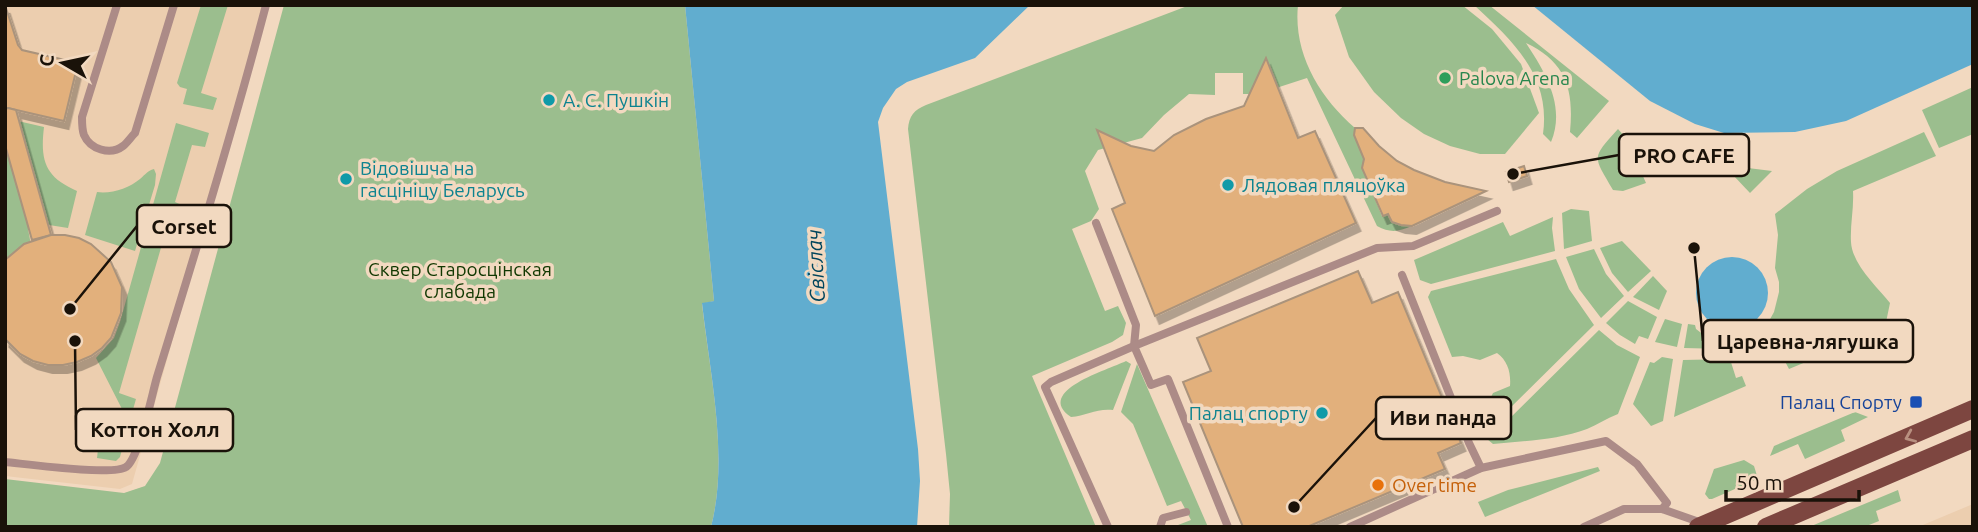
<svg xmlns="http://www.w3.org/2000/svg" width="1978" height="532" viewBox="0 0 1978 532" font-family="Ubuntu,sans-serif">
<style>
.built{fill:#ecceaf}
.green{fill:#9bbe8e}
.water{fill:#61adcf}
.building{fill:#e2b07b;stroke:#aa937b;stroke-width:2;filter:url(#shadow)}
.lines{fill:none;stroke-linecap:round;stroke-linejoin:round}
.lane{stroke:#ac8b87;stroke-width:8}
.primary{stroke:#7d4640;stroke-width:18}
.oneway{stroke:#b89080}
.leisure-dot{fill:#2e9e5b;stroke:#f2d9c0;stroke-width:2.5}
.culture-dot{fill:#0f9aa8;stroke:#f2d9c0;stroke-width:2.5}
.transit-dot{fill:#1a4fb4;stroke:#f2d9c0;stroke-width:2.5}
.food-dot{fill:#e8710a;stroke:#f2d9c0;stroke-width:2.5}
.labels{text-anchor:middle;stroke-width:7;stroke-linejoin:round;paint-order:stroke}
.leisure-label{font-size:19px;fill:#27864d;stroke:#f2d9c0;text-anchor:start}
.culture-label{font-size:19px;fill:#0d838f;stroke:#f2d9c0;text-anchor:start}
.park-label{font-size:19px;fill:#103800;stroke:#f2d9c0}
.transit-label{font-size:19px;fill:#164399;stroke:#f2d9c0;text-anchor:end}
.food-label{font-size:19px;fill:#c56008;stroke:#f2d9c0;text-anchor:start}
.water-label{font-size:21px;font-style:italic;fill:#00455c;stroke:#f2d9c0}
.leader{fill:none;stroke:#1a1209;stroke-width:2.5}
.callout-dot{fill:#1a1209;stroke:#f2d9c0;stroke-width:2.5}
.callout{fill:#f2d9c0;stroke:#1a1209;stroke-width:2.5}
.callout-label{font-size:21px;text-anchor:middle;font-weight:bold;fill:#1a1209}
</style>
<defs>
<filter id="shadow"><feDropShadow dx="4.5" dy="8" stdDeviation="0" flood-color="#0004"/></filter>
</defs>
<rect width="100%" height="100%" fill="#f2d9c0"/>
<!-- built -->
<g class="built">
<path d="M5 5H267L132 484 120 489 5 476Z"/>
<path d="M1973 504V527H1918Z"/>
</g>
<!-- green -->
<g class="green">
<path d="M201 5H228L201 93 217 98 213 110 183 104 187 89 180 87 177 83Z"/>
<path d="M284 5H685L714 301 702 304C710 375 729 457 711 527H5V479L124 493 145 486 160 463Z"/>
<path d="M1190 5H1298C1293 53 1319 97 1355 128L1354 135 1364 159 1362 168 1382 216 1388 214 1392 222 1401 225 1412 226C1398 232 1390 233 1377 226L1307 78 1258 94H1243V73H1215V95L1189 94 1164 115 1142 138 1098 150 1085 171 1099 209 1091 221 1072 229 1105 311 1118 306 1126 323 1123 335 1112 342 1032 376 1096 527H949L950 494 946 454 908 129C909 116 914 110 926 105Z"/>
<path d="M1344 5H1462L1492 29 1521 64 1539 113 1505 154H1480L1450 146 1424 134 1401 118 1374 92 1349 57 1335 15Z"/>
<path d="M1474 5H1489L1609 101 1577 138 1570 132C1574 89 1566 62 1526 43 1545 72 1566 106 1551 142L1543 134C1551 76 1513 41 1474 5Z"/>
<path d="M1973 87V134L1939 148 1922 110Z"/>
<path d="M18 121 44 127C40 161 45 177 77 191L68 228 49 225 28 229 31 245 16 252 5 260V141Z"/>
<path d="M176 123 209 133 205 147 192 145 175 202 186 207 182 223 169 220 119 393 136 399 126 434 109 418 122 409 96 358 114 338 120 322Z"/>
<path d="M1618 129 1626 138 1646 183 1623 191 1613 190C1593 155 1591 159 1618 129Z"/>
<path d="M1924 132 1936 156 1853 191C1854 209 1850 225 1851 242 1852 264 1877 287 1890 303L1885 327 1874 334 1867 329 1854 333 1849 344 1789 369 1780 352 1785 348 1769 321 1774 312 1779 292V282L1775 268 1778 235 1775 214 1807 189 1837 171Z"/>
<path d="M1740 167 1772 171 1750 193 1733 175Z"/>
<path d="M154 169 156 174 155 185 135 251 85 235 97 192C112 194 129 188 140 179 146 174 147 171 154 169Z"/>
<path d="M1571 209 1589 211 1592 241 1564 249 1562 213Z"/>
<path d="M1553 217 1552 228 1555 251 1431 284 1420 280 1414 260 1503 222 1510 236Z"/>
<path d="M1622 241 1651 271 1628 292 1612 273 1600 248Z"/>
<path d="M1594 249 1606 274 1624 296 1601 318 1579 289 1566 257Z"/>
<path d="M1556 259 1569 289 1594 325 1507 411 1482 425 1476 413 1486 407 1493 393 1510 386C1511 373 1508 361 1497 353L1480 360 1463 356 1452 357 1428 297 1431 291Z"/>
<path d="M1653 276 1667 291 1659 310 1633 297Z"/>
<path d="M1628 301 1657 317 1648 339 1639 336 1635 344 1620 335 1606 323Z"/>
<path d="M1665 319 1682 324 1677 347 1655 342Z"/>
<path d="M1688 324 1695 325 1696 329 1709 339 1711 337 1724 342 1723 349 1684 348Z"/>
<path d="M1599 330 1617 345 1640 357 1618 414C1607 418 1597 425 1587 429 1558 440 1524 441 1493 444L1487 439 1489 431 1503 425Z"/>
<path d="M1662 357 1673 359 1663 421 1651 426 1633 404 1650 362 1654 363Z"/>
<path d="M1730 359 1736 378 1742 376 1746 386 1674 417 1683 360Z"/>
<path d="M1126 361 1131 364 1113 410C1097 408 1086 416 1071 417 1034 391 1108 370 1126 361Z"/>
<path d="M1137 364 1208 527H1179L1178 525 1191 520 1181 501 1167 506 1133 424 1121 412Z"/>
<path d="M1855 412 1868 417 1841 430 1845 441 1805 459 1798 444 1770 456 1774 446Z"/>
<path d="M102 415 125 438 120 457 116 461 97 458Z"/>
<path d="M1744 460 1754 466 1758 479 1712 499H1709L1705 494 1714 469Z"/>
<path d="M1598 467 1600 471 1485 517 1478 502 1508 490Z"/>
<path d="M1898 490 1901 501 1876 511 1879 521 1864 527H1809Z"/>
</g>
<!-- water -->
<g class="water">
<path d="M685 5H1030L975 58 907 82 896 89 883 108 878 122 918 449 920 481 917 527H711C729 457 710 375 702 303L714 301Z"/>
<path d="M1532 5H1973V64L1846 121 1795 132 1724 133 1695 124 1650 101Z"/>
<circle cx="1732" cy="293" r="36"/>
</g>
<!-- building -->
<g class="building">
<path d="M5 5 18 45 22 50 78 63 64 121 8 108 5 109Z"/>
<path d="M1266 58 1298 138 1315 131 1356 223 1155 316 1112 209 1125 203 1097 130 1131 146 1154 151 1174 135 1206 119 1244 106Z"/>
<path d="M8 108 16 110 51 235 32 240 5 145V109Z"/>
<path d="M1355 128H1363L1379 146 1397 161 1414 170 1445 182 1486 191 1412 226 1401 225 1392 222 1388 214 1383 216 1362 168 1364 159 1354 135Z"/>
<path d="M1524 166 1527 176 1509 182 1506 172Z"/>
<path d="M51 235H65L79 238 91 244 111 262 122 287 121 313 111 338 102 348 91 356 77 362 63 365H48L33 361 20 354 5 339V260L24 244Z"/>
<path d="M1358 271 1372 303 1398 292 1461 443 1438 453 1445 469 1307 527H1243L1183 382 1211 371 1197 338Z"/>
</g>
<g class="lines">
<!-- lane -->
<g class="lane">
<path d="M117 5 82 117C82 123 82 130 84 135 90 149 110 156 123 146 127 143 131 137 135 133L174 5"/>
<path d="M1096 223 1136 325 1134 346 1051 382 1045 387 1108 527"/>
<path d="M1402 275 1469 443 1481 468"/>
<path d="M5 462C26 464 113 476 126 467 139 459 152 394 157 377 195 254 233 130 266 5"/>
<path d="M1160 527 1163 518 1186 512"/>
<path d="M1228 527 1168 379 1151 385 1134 346 1377 248 1413 246 1497 211"/>
<path d="M1350 527 1481 468 1606 441 1637 464 1667 503 1662 509"/>
<path d="M1584 527 1624 509H1662L1702 523"/>
</g>
<!-- primary -->
<g class="primary">
<path d="M1698 527 1973 409"/>
<path d="M1766 527 1973 439"/>
</g>
</g>
<!-- one-way arrows -->
<defs><path id="oneway-chevron" d="M-2-3.5L2.5 0L-2 3.5" fill="none" stroke-width="1.6" stroke-linecap="round" stroke-linejoin="round" transform="scale(1.75)"/></defs>
<use class="oneway" href="#oneway-chevron" transform="translate(1910 437) rotate(157)"/>
<!-- markers -->
<circle class="leisure-dot" cx="1445" cy="78" r="7"/>
<g class="culture-dot">
<circle cx="549" cy="100" r="7"/>
<circle cx="346" cy="179" r="7"/>
<circle cx="1228" cy="185" r="7"/>
<circle cx="1322" cy="413" r="7"/>
</g>
<rect class="transit-dot" x="1909" y="395" width="14" height="14" rx="3.5"/>
<circle class="food-dot" cx="1378" cy="485" r="7"/>
<g class="labels">
<!-- leisure labels -->
<g class="leisure-label">
<text x="1459" y="85">Palova Arena</text>
</g>
<!-- culture labels -->
<g class="culture-label">
<text x="563" y="107">А. С. Пушкін</text>
<text x="360" y="175">Відовішча на<tspan x="360" dy="22">гасцініцу Беларусь</tspan></text>
<text x="1242" y="192">Лядовая пляцоўка</text>
<text x="1308" y="420" text-anchor="end">Палац спорту</text>
</g>
<!-- park labels -->
<g class="park-label">
<text x="460" y="276">Сквер Старосцінская<tspan x="460" dy="22">слабада</tspan></text>
</g>
<!-- transit labels -->
<g class="transit-label">
<text x="1902" y="409">Палац Спорту</text>
</g>
<!-- food labels -->
<g class="food-label">
<text x="1392" y="492">Over time</text>
</g>
<!-- water labels -->
<g class="water-label">
<text transform="translate(816 266) rotate(-93)" y="7">Свіслач</text>
</g>
</g>
<!-- callouts -->
<path class="leader" d="M1513 174L1619 155M70 309L137 226M1694 248L1703 341M1294 507L1376 418M75 341L76 430"/>
<g class="callout-dot">
<circle cx="1513" cy="174" r="7"/>
<circle cx="70" cy="309" r="7"/>
<circle cx="1694" cy="248" r="7"/>
<circle cx="1294" cy="507" r="7"/>
<circle cx="75" cy="341" r="7"/>
</g>
<g class="callout">
<rect x="1619" y="134" width="130" height="42" rx="7"/>
<rect x="137" y="205" width="94" height="42" rx="7"/>
<rect x="1703" y="320" width="210" height="42" rx="7"/>
<rect x="1376" y="397" width="135" height="42" rx="7"/>
<rect x="76" y="409" width="157" height="42" rx="7"/>
</g>
<g class="callout-label">
<text x="1684" y="163">PRO CAFE</text>
<text x="184" y="234">Corset</text>
<text x="1808" y="349">Царевна-лягушка</text>
<text x="1443" y="425">Иви панда</text>
<text x="155" y="437">Коттон Холл</text>
</g>
<!-- border -->
<rect width="1978" height="532" fill="none" stroke="#1a1209" stroke-width="14"/>
<!-- north arrow -->
<g transform="translate(63 63) rotate(279)" stroke="#f2d9c0" stroke-width="5" paint-order="stroke">
<path d="M0-5L12 26L0 18L-12 26Z" fill="#1a1209"/>
<text y="-10" font-size="19" font-weight="bold" text-anchor="middle" fill="#1a1209">С</text>
</g>
<!-- scale -->
<path d="M1726 490v10h133v-10" fill="none" stroke="#1a1209" stroke-width="3.5"/>
<text x="1736" y="490" font-size="21" fill="#1a1209" stroke="#f2d9c0" stroke-width="5" paint-order="stroke">50 m</text>
</svg>
